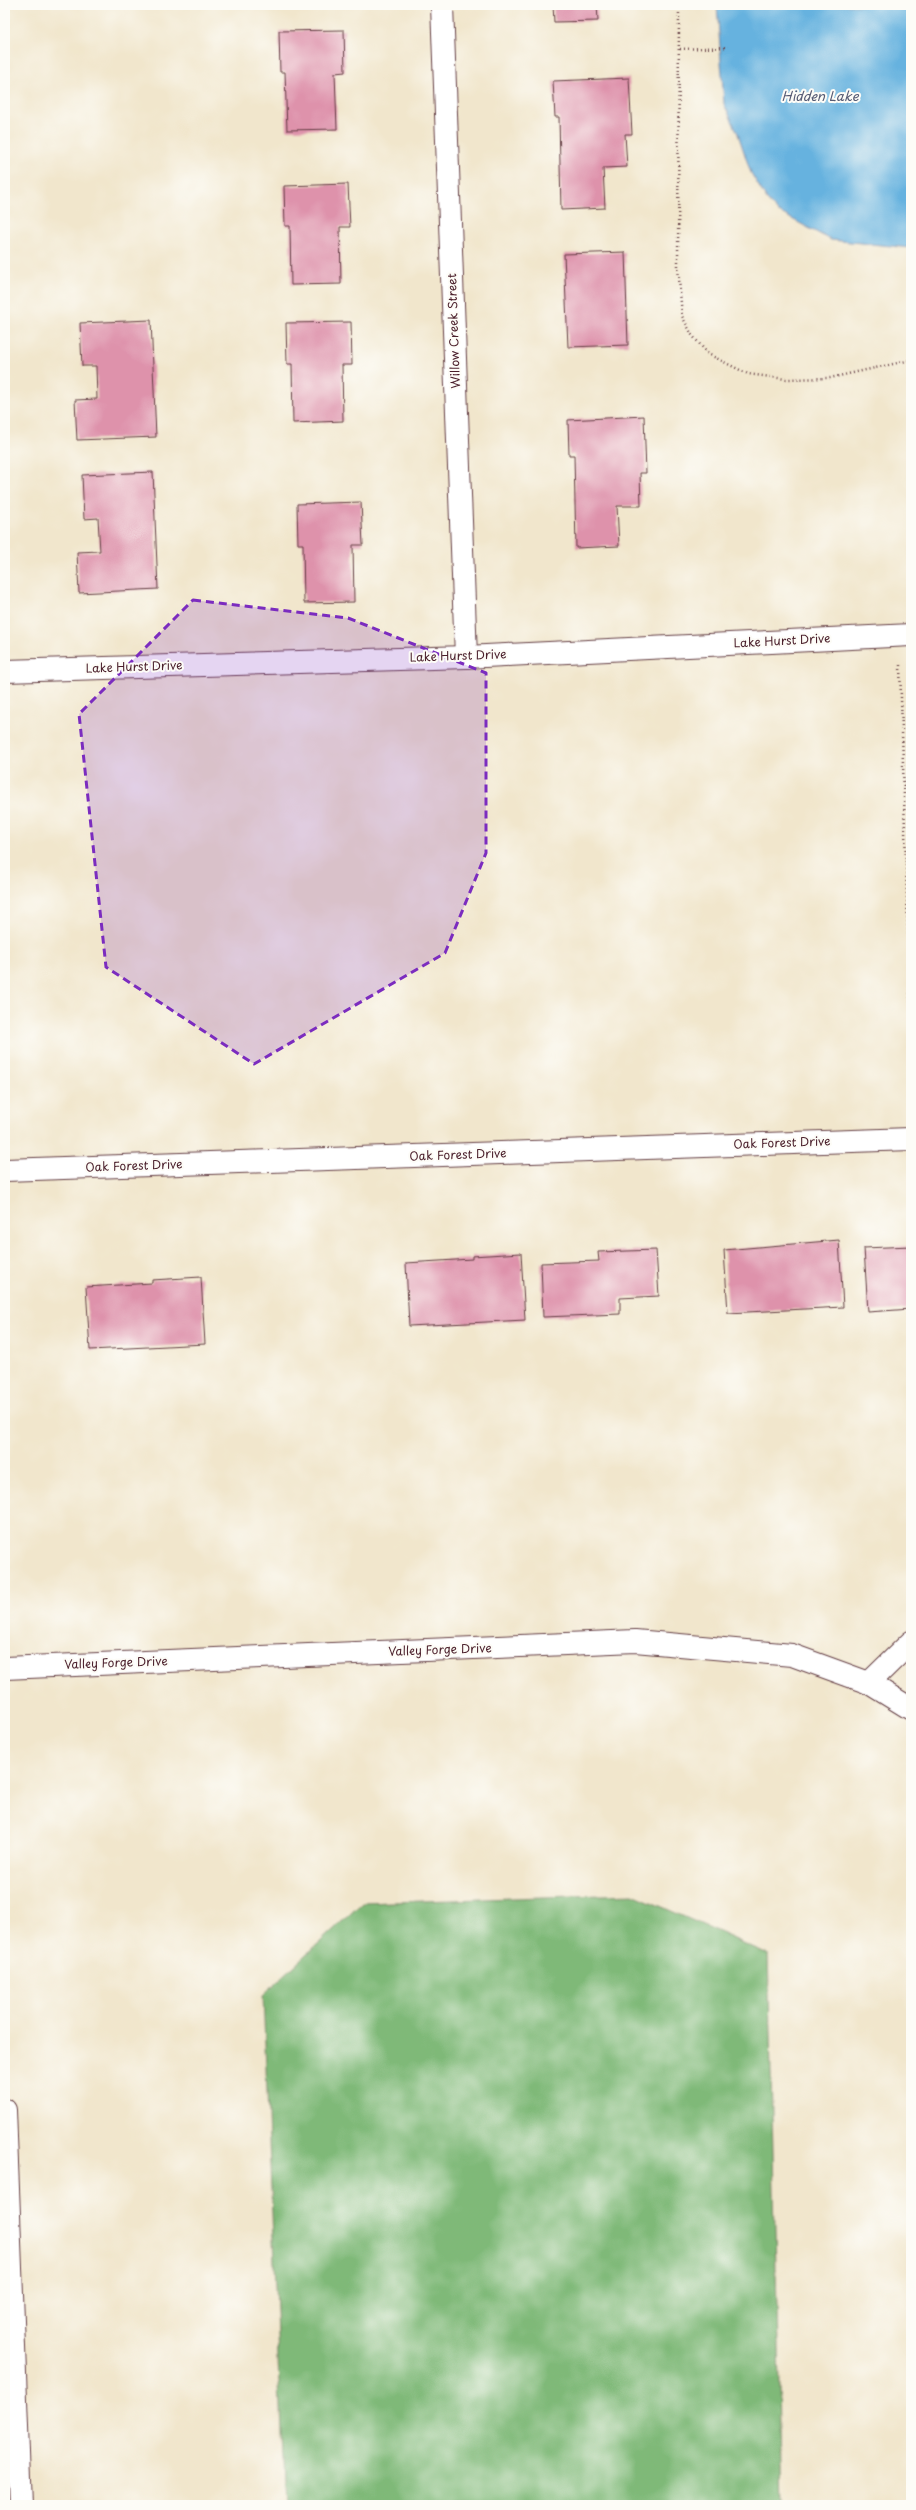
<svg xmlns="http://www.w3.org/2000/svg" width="916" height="2510" viewBox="0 0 916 2510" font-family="'Playpen Sans',sans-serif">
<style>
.forest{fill:#7fb978;stroke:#646c52}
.water{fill:#66b2df;stroke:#586885}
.building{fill:#de92ab}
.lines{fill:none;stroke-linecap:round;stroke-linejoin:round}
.street-casing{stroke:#633d43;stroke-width:24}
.path{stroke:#633d43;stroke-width:2.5;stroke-dasharray:1 3;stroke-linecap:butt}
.street{stroke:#fff;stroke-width:22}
.marked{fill:#7b2cbf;fill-opacity:0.2;stroke:#7b2cbf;stroke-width:3;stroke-dasharray:8 5;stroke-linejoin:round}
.labels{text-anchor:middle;stroke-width:4;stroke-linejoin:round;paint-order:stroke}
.street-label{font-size:12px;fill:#4a1f2b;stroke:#fdfcf7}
.water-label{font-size:13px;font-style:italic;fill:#555a73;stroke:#fdfcf7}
</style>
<rect width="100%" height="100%" fill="#fdfcf7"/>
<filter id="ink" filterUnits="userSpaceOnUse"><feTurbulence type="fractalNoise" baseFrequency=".025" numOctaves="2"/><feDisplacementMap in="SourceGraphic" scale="8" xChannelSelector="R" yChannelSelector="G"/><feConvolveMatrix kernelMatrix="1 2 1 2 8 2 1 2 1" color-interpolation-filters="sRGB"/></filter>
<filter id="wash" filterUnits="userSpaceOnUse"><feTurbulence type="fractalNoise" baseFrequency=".012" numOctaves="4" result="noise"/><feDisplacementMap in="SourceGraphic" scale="16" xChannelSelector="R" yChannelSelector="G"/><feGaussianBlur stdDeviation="0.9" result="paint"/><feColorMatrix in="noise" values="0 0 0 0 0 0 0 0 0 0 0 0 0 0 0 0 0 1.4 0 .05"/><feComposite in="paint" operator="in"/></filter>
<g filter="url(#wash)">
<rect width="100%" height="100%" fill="#f1e6cc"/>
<!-- forest -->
<path class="forest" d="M633 1894 768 1954 782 2505H284L263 1995 362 1903Z"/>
<!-- water -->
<path class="water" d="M717 5H911V248L831 240 777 211 767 200 751 173 737 131 724 104Z"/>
<g id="blocks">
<!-- building -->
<g class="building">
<path d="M553 5H597L598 21 554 22Z"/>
<path d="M344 30 345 72 335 73 337 129 287 130 285 72H280L279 31Z"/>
<path d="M629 78 632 134H625L627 167 603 168 605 208 561 210 559 117H555L553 81Z"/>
<path d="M348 184 350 227H340L341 284 291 285 290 226H285L284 186Z"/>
<path d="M625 252 628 345 568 347 564 254Z"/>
<path d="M151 320 156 437 77 440 75 400 97 399 96 366H82L80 323Z"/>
<path d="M351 322 352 365H342L343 421 293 423 292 364H287L286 323Z"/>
<path d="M644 416 646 473H640L641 506H617L619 546 576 548 574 455H569L568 420Z"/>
<path d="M153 472 158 589 79 593 77 552 100 551 98 518 84 519 82 475Z"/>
<path d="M361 502 363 545H353L354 602 304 603 303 544H298L297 504Z"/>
<path d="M839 1240 843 1307 728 1313 724 1250Z"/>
<path d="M911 1246V1309L868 1312 864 1248Z"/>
<path d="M656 1250 659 1296 620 1298V1314L543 1317 541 1263 599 1261 598 1252Z"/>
<path d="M521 1253 525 1320 409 1326 406 1263 472 1259V1256Z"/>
<path d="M201 1277 205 1344 90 1350 86 1287 152 1283V1280Z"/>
</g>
</g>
</g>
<g filter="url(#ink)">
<use href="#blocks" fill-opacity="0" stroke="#633d43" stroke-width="1"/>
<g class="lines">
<defs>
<g id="street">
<path d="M442 5 466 657"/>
<path d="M5 671 466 657 911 635"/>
<path d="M5 1170 911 1139"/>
<path d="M5 1668 635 1641 792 1655 869 1683 911 1709"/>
<path d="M869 1683 911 1642"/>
<path d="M5 2110 20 2505"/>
</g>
</defs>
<!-- street casing -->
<use href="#street" class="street-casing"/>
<!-- path -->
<g class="path">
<path d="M679 5 678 266 682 316 692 335 708 354 748 374 786 379 830 378 911 360"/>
<path d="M680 49 728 47"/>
<path d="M900 665 911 1028"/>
</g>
<!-- street -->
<use href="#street" class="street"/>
</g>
</g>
<!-- marked area -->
<path class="marked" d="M193 600 348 618 486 673V853L445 953 254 1064 106 967 79 714Z"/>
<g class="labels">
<!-- street labels -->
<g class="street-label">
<text transform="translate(454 331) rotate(-92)" y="4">Willow Creek Street</text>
<text transform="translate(782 641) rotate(-3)" y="4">Lake Hurst Drive</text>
<text transform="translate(458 656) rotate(-2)" y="4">Lake Hurst Drive</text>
<text transform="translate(134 667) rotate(-2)" y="4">Lake Hurst Drive</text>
<text transform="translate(782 1143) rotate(-2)" y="4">Oak Forest Drive</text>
<text transform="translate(458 1155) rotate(-2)" y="4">Oak Forest Drive</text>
<text transform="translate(134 1166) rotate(-2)" y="4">Oak Forest Drive</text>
<text transform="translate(440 1650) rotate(-2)" y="4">Valley Forge Drive</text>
<text transform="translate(116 1663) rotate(-2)" y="4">Valley Forge Drive</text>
</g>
<!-- water labels -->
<g class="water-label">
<text x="820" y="101">Hidden Lake</text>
</g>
</g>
<!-- margin -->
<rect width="916" height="2510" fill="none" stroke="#fdfcf7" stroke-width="20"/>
</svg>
